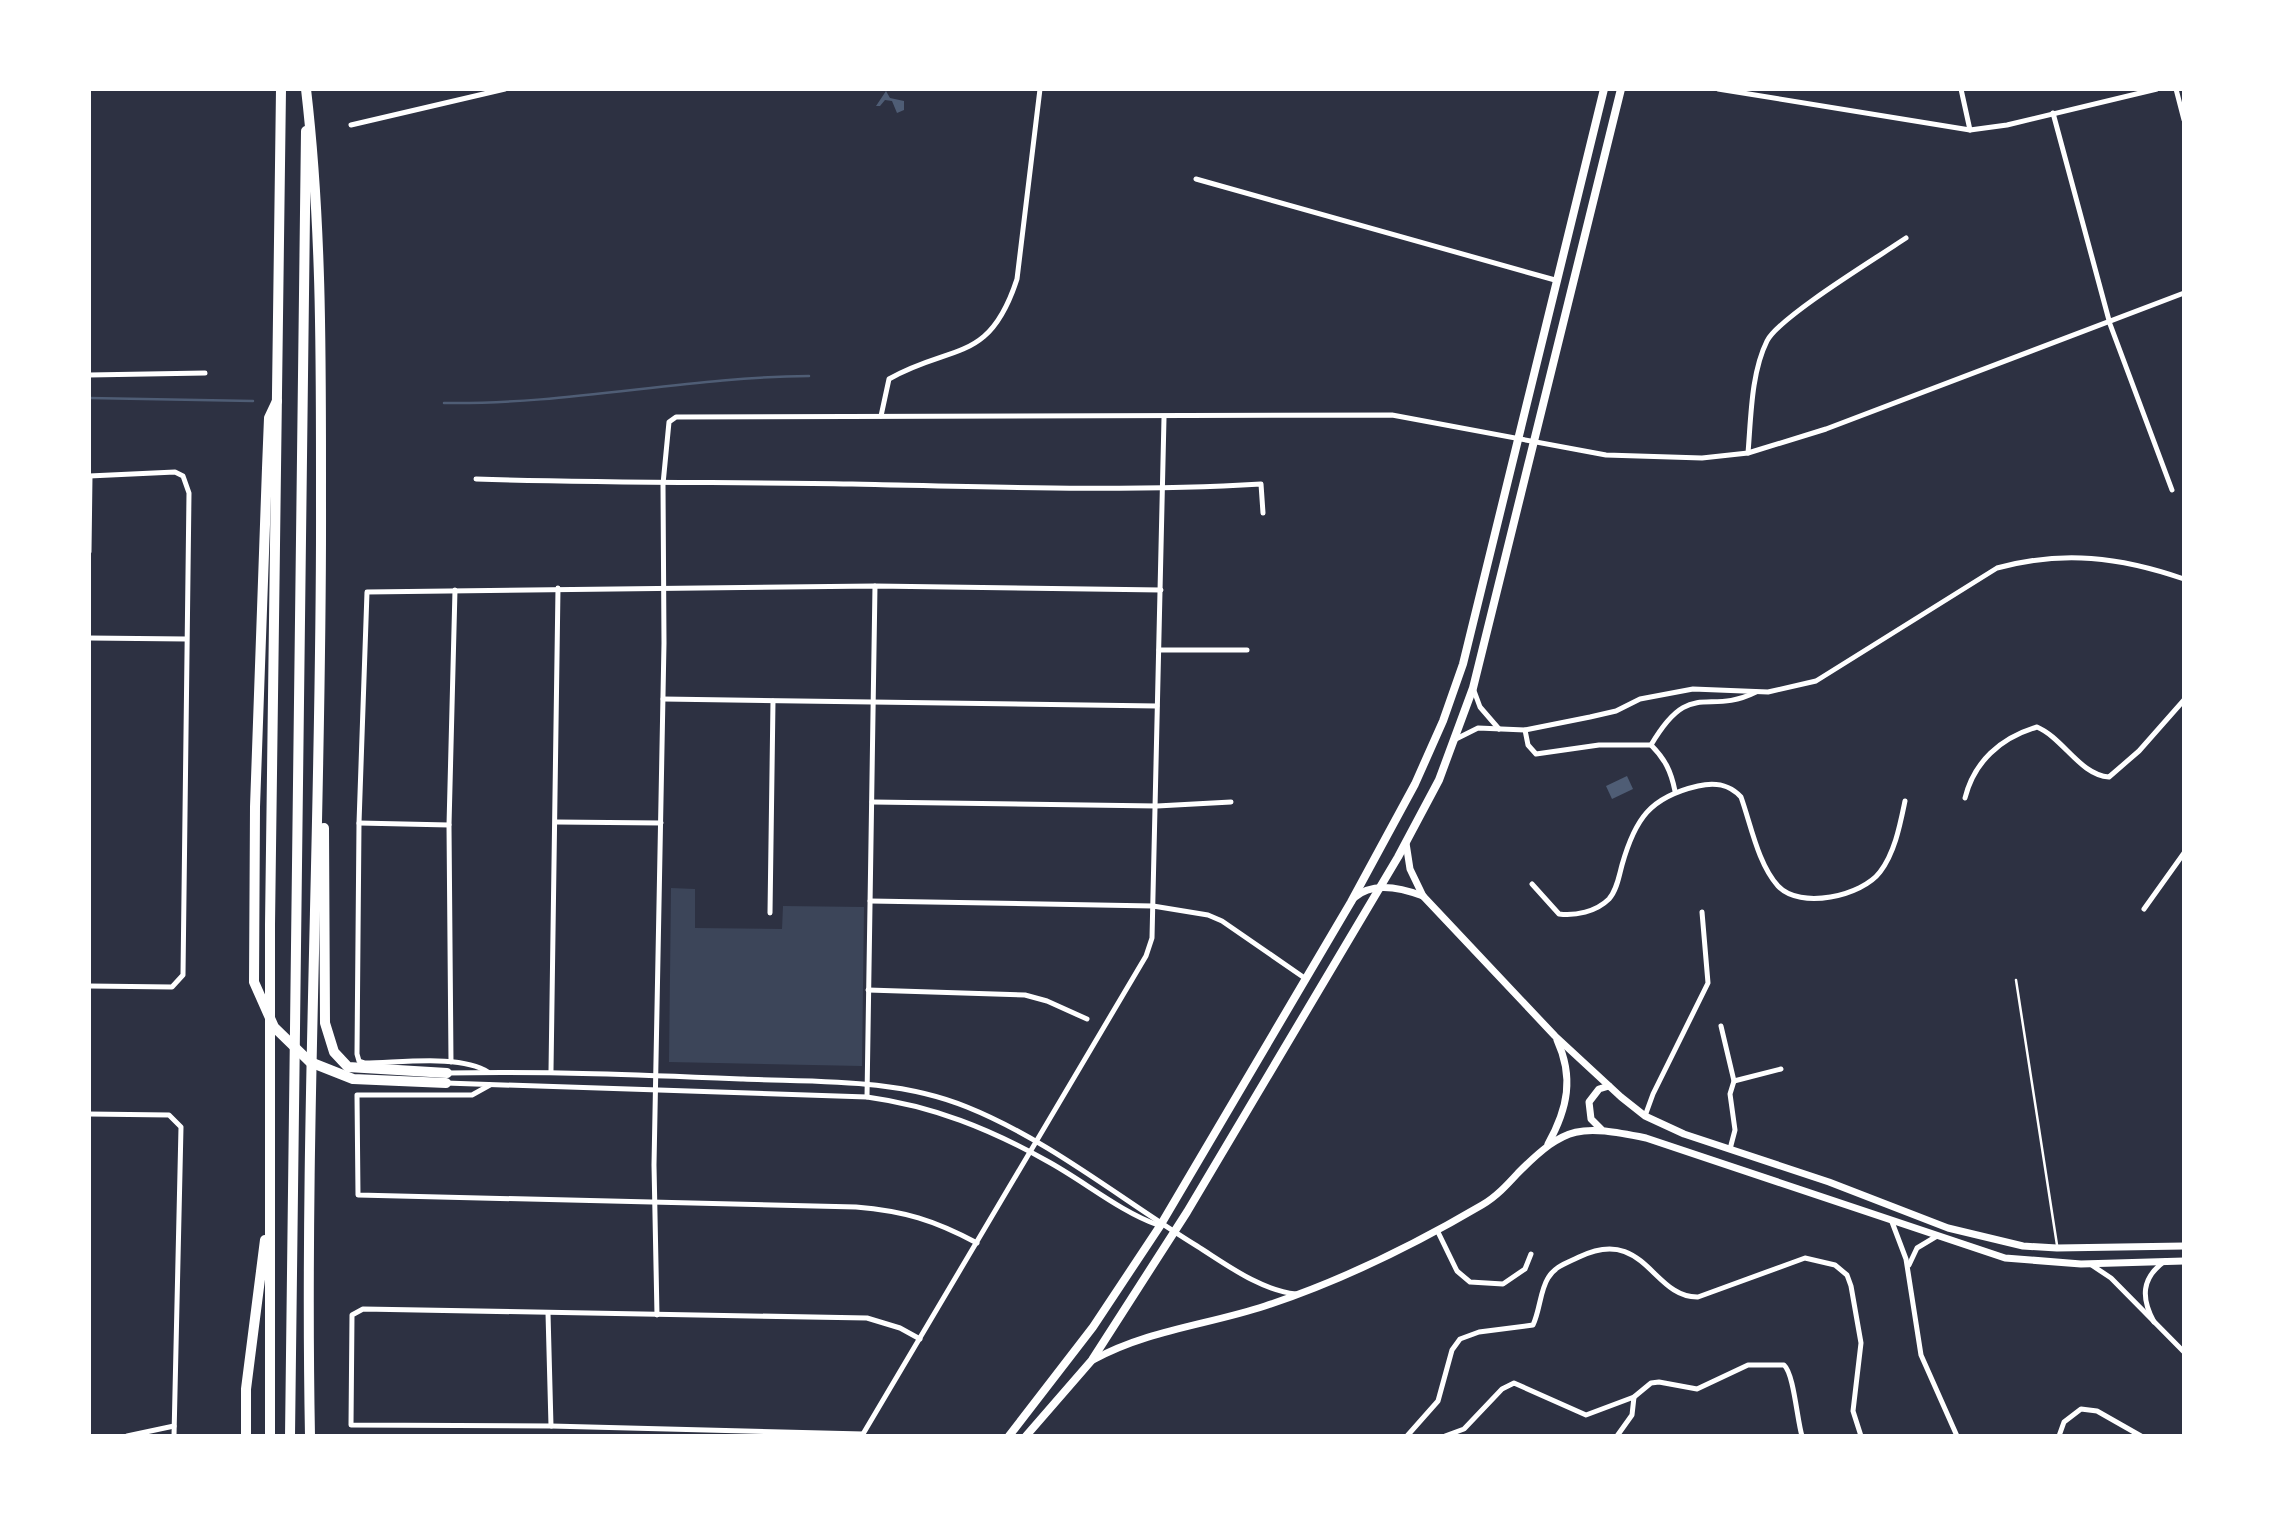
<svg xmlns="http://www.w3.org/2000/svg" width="2273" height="1525" viewBox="0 0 2273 1525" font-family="Cabin,sans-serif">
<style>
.green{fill:#3c4559}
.water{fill:#4f5d75}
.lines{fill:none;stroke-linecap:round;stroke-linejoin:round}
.stream{stroke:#4f5d75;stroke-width:2.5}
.service{stroke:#fff;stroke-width:2.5}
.minor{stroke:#fff;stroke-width:5}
.tertiary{stroke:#fff;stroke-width:7}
.secondary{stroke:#fff;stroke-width:8}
.motorway{stroke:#fff;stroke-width:10}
</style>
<rect width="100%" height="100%" fill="#2d3142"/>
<!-- green -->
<path class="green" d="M671 888 695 889V928L782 929 783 906 864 907 862 1066 669 1062Z"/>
<!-- water -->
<g class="water">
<path d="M886 91 890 98 904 101V110L897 113 892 101 885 100 880 106H876Z"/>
<path d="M1627 776 1633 789 1612 799 1606 786Z"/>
</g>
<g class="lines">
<!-- stream -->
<g class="stream">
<path d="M89 398 253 401"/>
<path d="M444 403C567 405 687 377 809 376"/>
</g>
<!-- service -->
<path class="service" d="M2016 980 2057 1245"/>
<!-- minor -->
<g class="minor">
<path d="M1718 89 1970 130 2007 125 2157 89"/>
<path d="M1961 89 1970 130"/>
<path d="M2176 89 2184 120"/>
<path d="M2053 113 2110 324 2172 490"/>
<path d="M351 125 505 89"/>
<path d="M1196 179 1555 280"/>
<path d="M89 375 205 373"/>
<path d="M881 416 889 379C952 343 989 365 1017 279L1040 89"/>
<path d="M1748 453C1751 418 1751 373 1767 341 1779 317 1878 257 1906 238"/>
<path d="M89 476 175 472 183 476 189 493 183 975 172 987 89 986"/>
<path d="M476 479C601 483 727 482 852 484 989 487 1125 492 1261 484L1263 513"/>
<path d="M89 552 90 476"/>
<path d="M89 638 186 639"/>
<path d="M1159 650H1247"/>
<path d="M1473 688 1480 707 1499 729"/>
<path d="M663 699 1157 706"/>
<path d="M1525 730 1528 745 1536 754 1599 745H1651C1691 677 1706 717 1756 692"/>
<path d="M1454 740 1478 728 1525 730 1590 717 1616 711 1640 699 1693 689 1768 692 1816 681 1997 568C2063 550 2120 557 2184 579"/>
<path d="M1651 745C1665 759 1671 771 1675 791"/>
<path d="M1965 798C1974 762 2000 738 2037 727 2063 738 2080 775 2109 777L2139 751 2184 700"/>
<path d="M872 802 1157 806 1231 802"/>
<path d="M556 822 661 823"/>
<path d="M359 823 449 825"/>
<path d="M1532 884 1559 914C1575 916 1596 912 1609 899 1617 890 1619 876 1622 865 1635 819 1650 797 1698 786 1715 782 1729 784 1741 797 1751 825 1758 864 1778 886 1800 910 1862 896 1880 872 1895 852 1900 825 1905 801"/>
<path d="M870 901 1153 906 1208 915 1222 921 1306 979"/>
<path d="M2144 909 2184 853"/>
<path d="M770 913 773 701"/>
<path d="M868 990 1025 995 1047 1001 1087 1019"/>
<path d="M1721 1026 1734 1081 1730 1094 1735 1130 1730 1149"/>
<path d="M451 1062 449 825 455 590"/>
<path d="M551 1071 558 588"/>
<path d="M488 1072C461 1054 398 1063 365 1063L359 1061 357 1054 359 823 367 592 875 586 1161 590"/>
<path d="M447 1073C546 1071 644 1075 743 1079 817 1082 897 1078 967 1107 1049 1140 1122 1200 1197 1246 1227 1265 1260 1290 1296 1294"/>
<path d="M1734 1081 1781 1069"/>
<path d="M446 1083 867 1097C933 1106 990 1129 1047 1161 1084 1181 1119 1211 1158 1225"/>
<path d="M490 1085 472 1095H357L358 1195 856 1207C904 1211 934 1220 977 1243"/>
<path d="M867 1097 875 586"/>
<path d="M89 1114 169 1115 181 1127 174 1436"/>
<path d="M1645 1116 1653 1094 1708 983 1702 912"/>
<path d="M1892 1222 1906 1259 1921 1355 1957 1436"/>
<path d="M1437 1230 1457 1271 1470 1282 1503 1284 1525 1269 1531 1254"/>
<path d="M2090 1264 2111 1278 2184 1352"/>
<path d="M1909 1265 1917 1248 1937 1236"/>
<path d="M548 1313 551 1426"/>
<path d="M657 1315 654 1165 664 643 663 484 669 422 676 417 1392 415 1606 455 1702 458 1748 453 1826 429 2184 293"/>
<path d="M2154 1322C2141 1298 2141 1278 2165 1261"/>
<path d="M1634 1397 1651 1383 1659 1382 1697 1389 1748 1365H1784C1794 1374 1797 1420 1802 1436"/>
<path d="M863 1434 551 1426 351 1425 352 1315 363 1309 867 1318 900 1328 920 1339"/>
<path d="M863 1434 1146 956 1152 938 1164 418"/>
<path d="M127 1436 174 1426"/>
<path d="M1407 1436 1438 1401 1452 1350 1460 1339 1479 1332 1533 1325C1540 1310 1540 1291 1548 1278 1555 1266 1567 1263 1579 1257 1645 1225 1652 1298 1698 1297L1805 1258 1835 1265 1847 1275 1851 1286 1861 1343 1853 1411 1861 1436"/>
<path d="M1445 1436 1464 1429 1502 1389 1514 1383 1586 1415 1634 1397 1632 1415 1617 1436"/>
<path d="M2059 1436 2064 1422 2081 1409 2097 1411 2141 1436"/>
</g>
<!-- tertiary -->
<g class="tertiary">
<path d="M1406 843 1410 869 1423 896 1555 1036 1621 1097 1645 1116 1684 1134 1829 1182 1948 1228 2023 1246 2057 1248 2184 1246"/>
<path d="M1354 898C1372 881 1402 888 1423 896"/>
<path d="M1601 1129 1591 1119 1589 1102 1599 1089 1609 1086"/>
<path d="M1548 1144C1568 1108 1574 1077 1557 1040"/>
<path d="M1093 1360C1148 1330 1207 1325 1265 1306 1341 1281 1414 1245 1482 1205 1496 1197 1507 1185 1518 1173 1567 1124 1580 1125 1646 1138L2005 1258 2081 1264 2184 1261"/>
</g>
<!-- secondary -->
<g class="secondary">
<path d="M1009 1436 1093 1327 1160 1226 1351 902 1415 784 1443 721 1463 664 1604 89"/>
<path d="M1026 1436 1092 1360 1187 1212 1398 857 1439 780 1473 688 1621 89"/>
</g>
<!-- motorway -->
<g class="motorway">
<path d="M306 89C322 226 321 364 321 502 322 813 304 1124 310 1436"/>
<path d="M277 401 269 418 267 468 255 807 254 982 274 1027 310 1062 353 1079 446 1083"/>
<path d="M324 828 325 1023 334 1052 348 1067 447 1073"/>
<path d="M246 1436V1389L265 1240"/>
<path d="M270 1436V925L281 89"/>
<path d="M290 1436 306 131"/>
</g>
</g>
<!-- border -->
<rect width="2273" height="1525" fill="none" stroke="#ffffff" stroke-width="182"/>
</svg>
